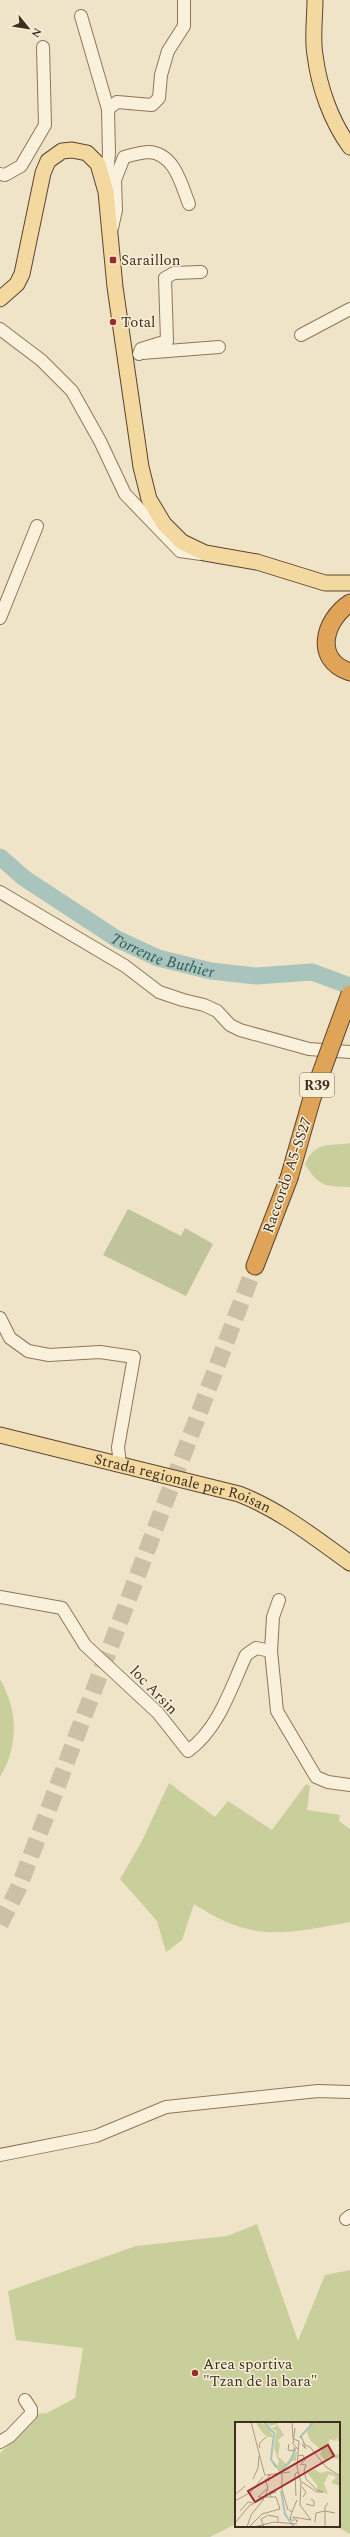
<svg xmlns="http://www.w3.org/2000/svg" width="350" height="2537" viewBox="0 0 350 2537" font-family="Spectral,serif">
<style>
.green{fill:#c9cf9b}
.cemetery{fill:#bfc49a}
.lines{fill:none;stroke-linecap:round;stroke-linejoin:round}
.river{stroke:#a9c4bc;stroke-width:17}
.highway-tunnel{stroke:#ccc0a6;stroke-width:17;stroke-dasharray:17 8;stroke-linecap:butt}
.minor-casing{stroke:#8d765c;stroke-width:14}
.major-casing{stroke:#5b4430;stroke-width:17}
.highway-casing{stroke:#5b4430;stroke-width:19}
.minor{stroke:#faf1dc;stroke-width:12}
.major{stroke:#f3d9a0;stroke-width:15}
.highway{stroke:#e0a458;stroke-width:17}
.highway-bridge-casing{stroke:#5b4430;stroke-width:19;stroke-linecap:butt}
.highway-bridge{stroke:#e0a458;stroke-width:17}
.poi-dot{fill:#9e2a2b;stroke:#f7eed8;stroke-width:1.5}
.labels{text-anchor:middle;stroke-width:3;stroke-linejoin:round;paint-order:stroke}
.shield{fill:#f7eed8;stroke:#756857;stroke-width:1}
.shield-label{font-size:14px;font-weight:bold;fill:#3d2e20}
.poi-label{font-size:15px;fill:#3d2e20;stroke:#f7eed8;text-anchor:start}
.street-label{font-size:15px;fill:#3d2e20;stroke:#f7eed8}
.water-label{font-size:16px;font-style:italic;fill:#2f5d5a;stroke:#f7eed8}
.inset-river{fill:none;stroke:#a9c4bc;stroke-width:2}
.inset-road{fill:none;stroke:#a89b85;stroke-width:1}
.view{fill:#9e2a2b;fill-opacity:0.15;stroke:#9e2a2b;stroke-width:2}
.inset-edge{fill:none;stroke:#3d2e20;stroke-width:2}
</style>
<rect width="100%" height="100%" fill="#f0e4c8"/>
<!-- green -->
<g class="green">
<path d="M350 1143V1187C324 1186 319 1187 305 1164 316 1140 329 1147 350 1143Z"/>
<path d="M0 1679C18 1711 19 1745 0 1777Z"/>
<path d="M169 1783 215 1817 228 1801 272 1830 306 1784 310 1786 307 1810 340 1815 339 1821 350 1829V1922C284 1934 253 1943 194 1904L182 1940 166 1952 157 1921 120 1879 141 1843Z"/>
<path d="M257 2224 298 2341 325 2275 350 2270V2534L336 2526H339V2423H236V2524L210 2537H0V2453L20 2434 35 2414 47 2413 75 2398 83 2348 16 2340 8 2291 136 2246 227 2236Z"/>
</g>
<!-- cemetery -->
<path class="cemetery" d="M128 1209 181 1236 185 1228 213 1244 186 1296 103 1255Z"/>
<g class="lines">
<!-- river -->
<path class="river" id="s1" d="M0 857 24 878 117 939 158 958 211 971 256 976 312 972 350 986"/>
<!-- highway-tunnel -->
<path class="highway-tunnel" d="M0 1924 19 1887 255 1266"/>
<defs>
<g id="minor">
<path d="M81 16 108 109 109 153 106 187"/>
<path d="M108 109 117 102 152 105 159 98 161 75 168 51 184 26V0"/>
<path d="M0 174 5 175 21 166 45 125 43 47"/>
<path d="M112 228 116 210 115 180 124 157C132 155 142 152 149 152 175 154 181 184 189 204"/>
<path d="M0 329 41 360 72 391 100 441 125 494 180 551 201 554"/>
<path d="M301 335 350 309"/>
<path d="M142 353 219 347"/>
<path d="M139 354 141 349 167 341 165 278 174 273 201 272"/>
<path d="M0 618 37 526"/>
<path d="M0 892 125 966 159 992 183 1000 204 1005 217 1011 230 1025 240 1030 309 1049 350 1052"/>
<path d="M0 1318 10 1338 28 1351 49 1355 100 1352 134 1357 118 1447 120 1465"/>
<path d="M0 1597 62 1608 85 1645 158 1713 188 1751C219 1728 230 1690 246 1655L256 1648 271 1651"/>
<path d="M279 1600 273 1617 271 1651 277 1711 316 1777 328 1782 350 1785"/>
<path d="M0 2155 96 2136 166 2107 318 2091 350 2092"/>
<path d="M346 2219 350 2216"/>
<path d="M0 2442 10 2436 31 2414V2409L25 2400"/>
</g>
<g id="major">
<path d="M315 0C315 18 312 38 315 55 319 87 331 121 350 147"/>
<path d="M0 299 17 284 22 274 43 173 48 161 62 151 72 150 87 153 98 164 106 192 115 287 141 467 149 499 164 524 182 542 205 553 257 562 325 583H350"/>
<path id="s2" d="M0 1435 239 1494C280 1510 314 1537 350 1563"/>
</g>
<g id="highway">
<path d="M350 603C324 620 313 660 350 672"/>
<path d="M255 1266 289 1178"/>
</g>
</defs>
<!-- minor casing -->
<use href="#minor" class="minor-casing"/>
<!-- major casing -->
<use href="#major" class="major-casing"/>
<!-- highway casing -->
<use href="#highway" class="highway-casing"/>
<!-- minor -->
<use href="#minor" class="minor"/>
<!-- major -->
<use href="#major" class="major"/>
<!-- highway -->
<use href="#highway" class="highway"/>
<defs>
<path id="highway-bridge" d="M289 1178 312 1098 350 994"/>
</defs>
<!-- highway-bridge casing -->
<use href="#highway-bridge" class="highway-bridge-casing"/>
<!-- highway-bridge -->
<use href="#highway-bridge" class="highway-bridge"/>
</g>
<!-- markers -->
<g class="poi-dot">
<rect x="109" y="256" width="8" height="8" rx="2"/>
<circle cx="113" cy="322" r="4"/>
<circle cx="195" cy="2373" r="4"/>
</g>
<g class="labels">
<!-- shield labels -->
<rect class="shield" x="300" y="1073" width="34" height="24" rx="3"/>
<g class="shield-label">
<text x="317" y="1090">R39</text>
</g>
<!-- poi labels -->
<g class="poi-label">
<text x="121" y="265">Saraillon</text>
<text x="121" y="327">Total</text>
<text x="203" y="2369">Area sportiva<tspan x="203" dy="17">"Tzan de la bara"</tspan></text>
</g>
<!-- street labels -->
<g class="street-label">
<text transform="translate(287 1175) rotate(-71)" y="5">Raccordo A5-SS27</text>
<text dy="5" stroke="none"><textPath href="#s2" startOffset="189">Strada regionale per Roisan</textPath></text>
<text transform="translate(154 1690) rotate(46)" y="5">loc Arsin</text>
</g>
<!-- water labels -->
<g class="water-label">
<text dy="6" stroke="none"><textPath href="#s1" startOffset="192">Torrente Buthier</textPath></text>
</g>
</g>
<!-- overview -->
<g transform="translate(235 2422)">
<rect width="105" height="105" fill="#f0e4c8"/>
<path d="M23 0 34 5 38 15H32L28 11 22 3ZM44 0 42 2 49 13 43 18 45 23 43 34 51 42 62 29 61 39H57L47 50 46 45 45 47 42 44 44 40 39 26 41 9 36 6 40 5 42 2 35 4 33 1ZM75 0H105V19H102L104 14 100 19 95 17 92 25 102 33 105 31V37L93 35 91 39 85 32 87 29 75 18 72 11ZM80 47 85 51 93 49 105 54V64L96 61 101 55 94 52 89 61 93 72 82 68V63L72 51Z" fill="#c9cf9b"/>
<path class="inset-river" d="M29 0 39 11 36 37 41 45M66 14 79 0M45 48 54 41 61 26M46 69 50 92 59 105"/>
<path class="inset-road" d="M16 0 30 54M57 0 58 17 64 19 62 45 66 60 65 83 76 98 58 95V96L61 98H62V100L61 98M60 6 58 22 63 27M65 16 66 14 70 23 75 25 91 45 105 54M69 21 67 23 71 27 69 23M54 22 53 28 59 29V25M25 26 24 22 31 15M63 34 68 33 70 38 65 43M39 41 47 52V68L53 88M66 42 71 43 69 49 71 57 82 68 88 70H82L67 60M31 53 55 50M31 56 34 59 33 54 36 53M18 57 23 46 24 34M67 65 71 70 68 75M35 70H41L35 72 36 75M0 73 10 64M61 74 60 52 63 50M0 79 16 70 28 55M71 82 79 84V79L76 77M54 88 57 90 55 97 59 99M5 89 13 80 18 81M57 90 62 78M32 93 43 95V100M80 100 81 91 90 89 100 91M0 101 14 84 29 76 33 67M12 105 16 93 29 77M14 105 27 92 45 87 41 75H23L33 66 30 57M19 105 39 100 62 102M29 105 26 97 32 94M90 105V85L93 81"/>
<path class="view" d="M93 23 99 34 20 80 13 69Z"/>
<rect width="105" height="105" class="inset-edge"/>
</g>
<!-- north arrow -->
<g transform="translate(28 28) rotate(120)" stroke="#f7eed8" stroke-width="3" paint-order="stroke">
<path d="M0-3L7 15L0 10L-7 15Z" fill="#3d2e20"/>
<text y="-6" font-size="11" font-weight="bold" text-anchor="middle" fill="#3d2e20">N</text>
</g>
</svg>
